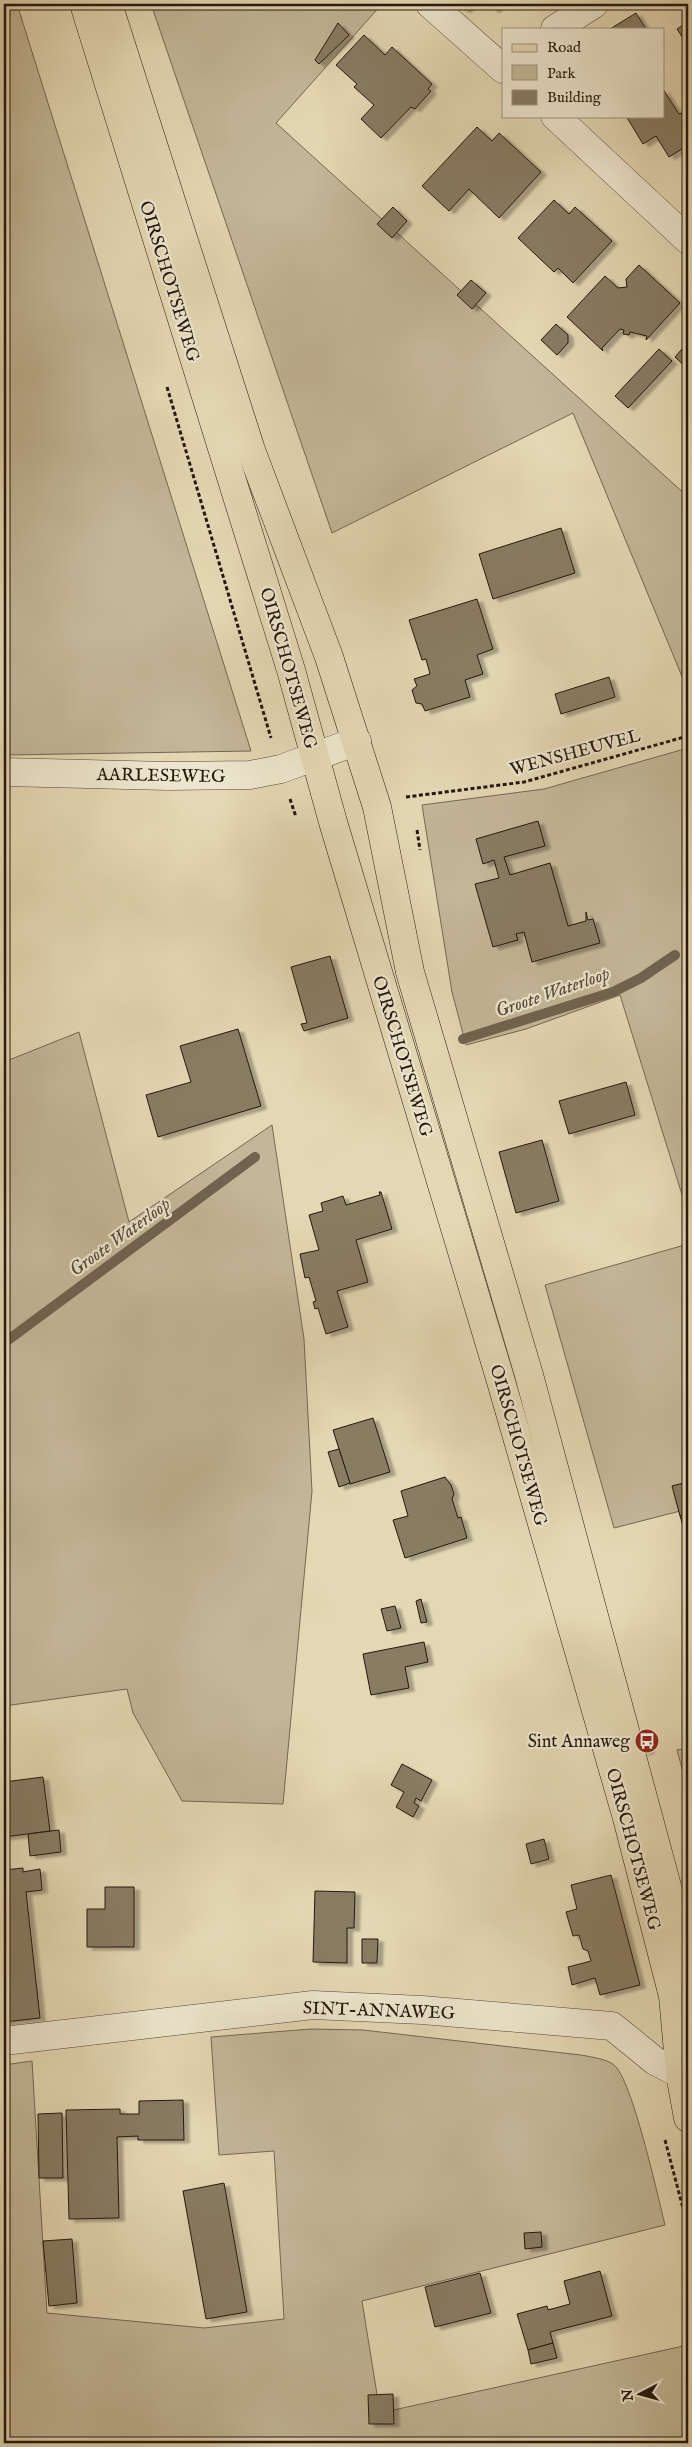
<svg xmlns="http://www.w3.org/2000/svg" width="692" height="2447" viewBox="0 0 692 2447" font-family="'IM FELL English',serif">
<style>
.green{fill:#c3b798;stroke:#746753}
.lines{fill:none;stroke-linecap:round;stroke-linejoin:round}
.stream{stroke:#706350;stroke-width:10}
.building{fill:#887b64;stroke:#24170e;filter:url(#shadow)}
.minor-casing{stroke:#544738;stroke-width:29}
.major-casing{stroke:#24170e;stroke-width:29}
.path{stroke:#24170e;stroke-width:3;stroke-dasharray:4 2.5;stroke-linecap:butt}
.minor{stroke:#ede6ce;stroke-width:28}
.major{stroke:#e4d8b4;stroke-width:28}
.labels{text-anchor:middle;stroke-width:4.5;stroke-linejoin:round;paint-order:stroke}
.street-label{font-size:18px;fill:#24170e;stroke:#ede6ce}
.poi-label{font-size:18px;fill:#24170e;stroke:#ede6ce;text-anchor:end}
.water-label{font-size:19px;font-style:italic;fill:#574a3a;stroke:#ede6ce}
</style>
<defs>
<filter id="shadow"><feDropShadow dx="5.5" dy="3" stdDeviation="1" flood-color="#0004"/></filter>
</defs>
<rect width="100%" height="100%" fill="#e4d8b4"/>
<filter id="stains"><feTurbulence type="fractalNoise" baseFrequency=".004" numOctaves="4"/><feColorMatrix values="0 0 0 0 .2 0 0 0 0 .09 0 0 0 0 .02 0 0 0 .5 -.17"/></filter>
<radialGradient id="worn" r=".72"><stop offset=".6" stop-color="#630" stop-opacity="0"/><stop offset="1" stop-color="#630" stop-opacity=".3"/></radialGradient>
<!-- green -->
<g class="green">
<path d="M4 4H17L251 751 4 755Z"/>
<path d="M151 4H382L276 123 688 497V691L573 413 332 533Z"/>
<path d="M688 748V1214L620 995 526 1029 466 1045 452 992 422 805 544 789Z"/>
<path d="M79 1032 129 1222 272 1125 304 1339 312 1491 283 1804 182 1801 133 1713 127 1689 4 1706V1062Z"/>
<path d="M688 1244V1509L614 1528 545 1285Z"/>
<path d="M688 1748V1791L677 1750Z"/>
<path d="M311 2029 363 2030 581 2055C591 2057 607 2059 614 2065 632 2079 658 2197 665 2225L362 2301 380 2413 688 2345V2443H4V2065L32 2061 47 2313 204 2328 284 2319 274 2151 219 2155 211 2037Z"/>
</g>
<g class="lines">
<!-- stream -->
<g class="stream">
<path d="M463 1039 613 992 641 978 675 955"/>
<path d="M4 1343 255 1157"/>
</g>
</g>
<!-- building -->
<g class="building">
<path d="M458 4H474L464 10Z"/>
<path d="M489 4H502L493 10Z"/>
<path d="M636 13 646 29H610Z"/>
<path d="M688 22V46L677 29Z"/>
<path d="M338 23 349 35 319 64 315 60Z"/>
<path d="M364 35 385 55 392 47 432 84 428 89 431 91 415 109 411 107 381 138 361 119 374 105 354 87 357 84 336 65Z"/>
<path d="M663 89 679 114 688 111V145L669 157 656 136 643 144 626 116H663Z"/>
<path d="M477 127 492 141 499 133 541 172 499 218 469 189 449 211 422 186Z"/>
<path d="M554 200 569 214 575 207 612 241 573 283 558 268 554 272 518 238Z"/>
<path d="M393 207 407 221 392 238 377 224Z"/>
<path d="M639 265 680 303 646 340 647 336 630 332 629 335 623 334 624 330 620 329 602 348 603 351 567 317 605 276 618 288 627 287 626 279Z"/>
<path d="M471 280 486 293 472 309 457 295Z"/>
<path d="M556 324 568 335V343L557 355 541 340Z"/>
<path d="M688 342V369L675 357Z"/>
<path d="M659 349 672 361 628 408 615 396Z"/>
<path d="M561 528 575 573 493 599 479 554Z"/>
<path d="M477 599 493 649 477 655 483 674 465 680 470 697 425 711 422 704 416 703 412 690 417 686 414 679 430 674 426 659 422 660 409 620Z"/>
<path d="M609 677 615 697 561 714 555 694Z"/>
<path d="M538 821 545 846 504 857 510 875 550 863 568 926 586 921V912L588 920 593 919 600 943 532 962 524 932 516 934 518 940 493 947 475 884 499 878 494 860 483 864 476 839Z"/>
<path d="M330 956 348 1018 304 1031 301 1024 307 1023 291 967Z"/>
<path d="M238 1029 261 1106 158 1137 146 1095 191 1082 180 1046Z"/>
<path d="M626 1082 635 1115 569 1134 559 1101Z"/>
<path d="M542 1140 559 1201 516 1213 499 1152Z"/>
<path d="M379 1192H381L392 1229 356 1240 368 1282 337 1291 348 1327 326 1334 318 1308 315 1309 313 1302 316 1301 309 1277 305 1278 300 1254 319 1250 309 1215 323 1211 321 1203 343 1196 346 1205 380 1195Z"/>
<path d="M373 1418 390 1472 350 1484 333 1430Z"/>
<path d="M339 1449 350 1483 339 1487 328 1452Z"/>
<path d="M445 1477 451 1485 454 1494 452 1499 458 1518 461 1517 467 1538 405 1558 393 1520 408 1516 401 1491Z"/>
<path d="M688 1482V1514L680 1516 672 1486Z"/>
<path d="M688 1514V1542L680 1516Z"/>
<path d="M421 1599 427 1622 421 1623 416 1601Z"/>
<path d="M395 1606 401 1628 387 1631 381 1609Z"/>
<path d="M424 1642 428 1662 405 1667 409 1688 371 1695 363 1654Z"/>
<path d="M644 1731 649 1750 643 1752 638 1733Z"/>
<path d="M402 1764 432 1780 421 1801 416 1798 414 1803 419 1806 413 1817 396 1807 404 1792 391 1785Z"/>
<path d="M43 1777 50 1831 4 1837V1782Z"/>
<path d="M59 1830 61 1852 30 1856 28 1834Z"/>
<path d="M544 1839 549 1859 531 1864 526 1844Z"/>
<path d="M23 1868V1872L40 1869 42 1890 26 1892 40 2018 4 2022V1870Z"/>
<path d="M611 1875 640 1985 600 1995 595 1978 572 1985 568 1967 591 1961 588 1951 583 1949 579 1935 573 1936 566 1912 577 1909 571 1885Z"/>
<path d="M105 1887H134V1947H87V1909H105Z"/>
<path d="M315 1891 355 1892 354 1928H347V1963L313 1962Z"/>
<path d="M362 1939H378L377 1963H362Z"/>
<path d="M183 2100 184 2140H138V2136L117 2137 119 2218 69 2219 66 2110 120 2109V2114H139V2101Z"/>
<path d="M62 2113 63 2178H39L38 2114Z"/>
<path d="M224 2183 247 2312 206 2319 183 2191Z"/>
<path d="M541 2232 542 2247 525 2249 524 2233Z"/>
<path d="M72 2239 77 2303 49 2306 43 2241Z"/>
<path d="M600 2271 612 2316 550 2332 553 2343 528 2350 517 2314 547 2306 548 2310 570 2304 564 2281Z"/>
<path d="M480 2273 491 2313 435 2327 425 2287Z"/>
<path d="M553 2343 557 2358 531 2364 528 2350Z"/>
<path d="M393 2394 394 2424H369L368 2395Z"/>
</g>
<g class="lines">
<defs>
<g id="minor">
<path d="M430 4 503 69"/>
<path d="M555 29 594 4"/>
<path d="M555 116 688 240"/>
<path d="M4 772 168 776 250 775 281 769 357 741"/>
<path d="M4 2041 313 2005 422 2010 612 2026 655 2061 680 2074"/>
</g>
<g id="major">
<path d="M84 4 291 670 333 822 500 1378 627 1818 673 1996 680 2074 688 2118"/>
<path d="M108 4 251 450 329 657 377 807 410 972 529 1375 688 1964"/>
</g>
</defs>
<!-- minor casing -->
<use href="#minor" class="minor-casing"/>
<!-- major casing -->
<use href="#major" class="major-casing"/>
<!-- path -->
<g class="path">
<path d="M167 387 271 738"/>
<path d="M406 797 524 782 688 736"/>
<path d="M290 799 296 817"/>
<path d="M417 830 420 850"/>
<path d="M665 2140 688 2227"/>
</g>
<!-- minor -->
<use href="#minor" class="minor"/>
<!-- major -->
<use href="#major" class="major"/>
</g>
<!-- icons -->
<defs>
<symbol id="bus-disc" viewBox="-11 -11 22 22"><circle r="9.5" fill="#8f2418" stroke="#ede6ce"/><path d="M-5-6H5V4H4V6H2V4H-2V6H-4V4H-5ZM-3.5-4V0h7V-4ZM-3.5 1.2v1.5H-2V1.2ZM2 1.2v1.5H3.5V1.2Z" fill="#fff"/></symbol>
</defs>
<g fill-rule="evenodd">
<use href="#bus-disc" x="633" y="1727" width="28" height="28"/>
</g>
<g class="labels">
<!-- street labels -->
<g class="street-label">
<text transform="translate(170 281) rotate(73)" y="6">OIRSCHOTSEWEG</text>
<text transform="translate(289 668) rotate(74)" y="6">OIRSCHOTSEWEG</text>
<text transform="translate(575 752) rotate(-15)" y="6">WENSHEUVEL</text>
<text transform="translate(161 775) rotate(1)" y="6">AARLESEWEG</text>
<text transform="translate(403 1056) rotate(73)" y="6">OIRSCHOTSEWEG</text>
<text transform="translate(519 1445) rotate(74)" y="6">OIRSCHOTSEWEG</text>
<text transform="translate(634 1849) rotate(75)" y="6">OIRSCHOTSEWEG</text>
<text transform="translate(379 2010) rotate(2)" y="6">SINT-ANNAWEG</text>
</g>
<!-- poi labels -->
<g class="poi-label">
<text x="630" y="1747">Sint Annaweg</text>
</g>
<!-- water labels -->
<g class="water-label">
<text transform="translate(552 991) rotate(-19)" y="7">Groote Waterloop</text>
<text transform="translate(119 1236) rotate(-36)" y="7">Groote Waterloop</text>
</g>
</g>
<!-- margin -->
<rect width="692" height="2447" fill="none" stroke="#e4d8b4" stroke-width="20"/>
<rect x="5" y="5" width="682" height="2437" fill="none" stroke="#24170e" stroke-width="2.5"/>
<rect x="10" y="10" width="672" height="2427" fill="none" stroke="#24170e"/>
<!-- legend -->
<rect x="502" y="28" width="162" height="90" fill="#ede6ce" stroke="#9d9381"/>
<rect x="512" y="44" width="25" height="8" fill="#e4d8b4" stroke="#9d9381"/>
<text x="547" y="52" font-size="15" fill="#24170e">Road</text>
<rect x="512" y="65" width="25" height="15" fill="#c3b798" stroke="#9d9381"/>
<text x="547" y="78" font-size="15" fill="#24170e">Park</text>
<rect x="512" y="90" width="25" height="15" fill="#887b64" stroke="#9d9381"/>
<text x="547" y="102" font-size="15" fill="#24170e">Building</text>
<!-- north arrow -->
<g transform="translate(640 2394) rotate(264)" stroke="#ede6ce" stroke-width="4" paint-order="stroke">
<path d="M0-4L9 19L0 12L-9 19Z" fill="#24170e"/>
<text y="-8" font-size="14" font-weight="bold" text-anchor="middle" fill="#24170e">N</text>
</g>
<rect width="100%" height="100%" filter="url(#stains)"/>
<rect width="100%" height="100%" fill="url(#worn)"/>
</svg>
